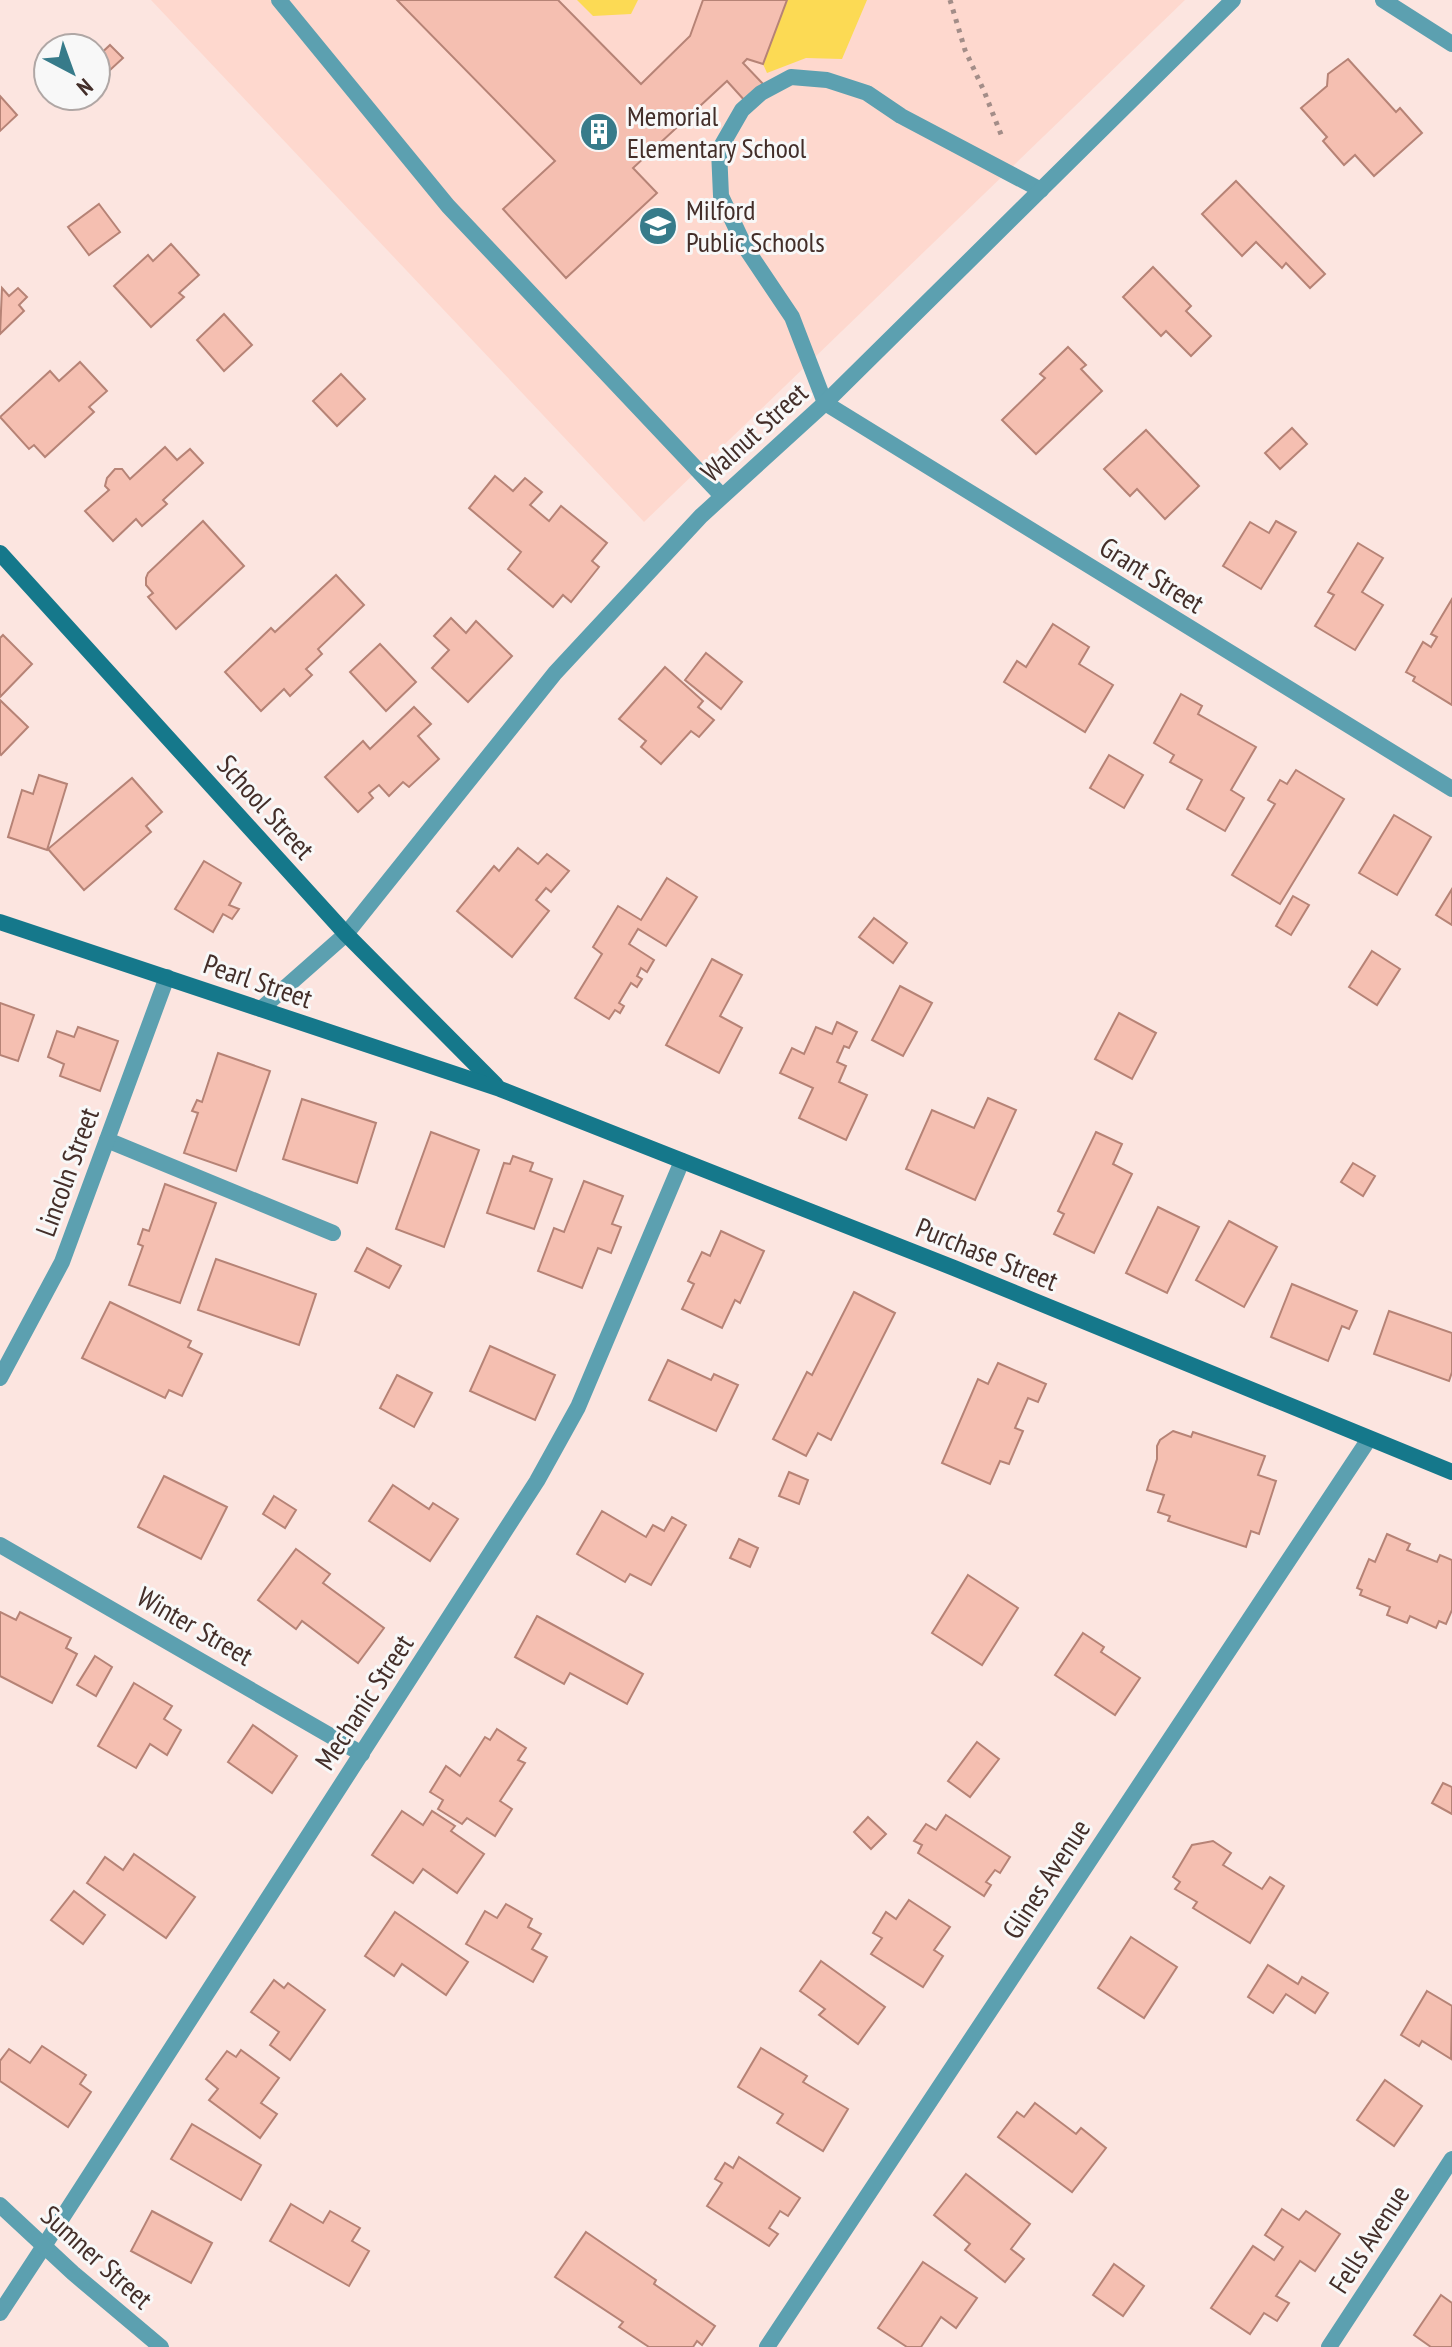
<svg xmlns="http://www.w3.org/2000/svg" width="1452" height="2347" viewBox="0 0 1452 2347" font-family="'PT Sans Narrow',sans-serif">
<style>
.built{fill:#fed8ce}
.green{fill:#fcda54}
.building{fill:#f5bfb1;stroke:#b68376;stroke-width:2}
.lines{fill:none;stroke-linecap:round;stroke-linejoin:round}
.path{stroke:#a38d88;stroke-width:5;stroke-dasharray:4 6;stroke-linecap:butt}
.service{stroke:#5ca0b0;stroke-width:16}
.minor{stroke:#5ca0b0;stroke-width:16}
.tertiary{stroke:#5ca0b0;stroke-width:16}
.secondary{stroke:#15788b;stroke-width:16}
.labels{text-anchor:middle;stroke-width:6;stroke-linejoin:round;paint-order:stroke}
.poi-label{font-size:28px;fill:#432e29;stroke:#f8f8f8;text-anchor:start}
.street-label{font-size:28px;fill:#432e29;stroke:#f8f8f8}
</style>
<rect width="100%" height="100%" fill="#fce5e0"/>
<!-- built -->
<path class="built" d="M151 0H1185L644 522Z"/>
<!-- green -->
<g class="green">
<path d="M577 0H638L631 14 593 16Z"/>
<path d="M787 0H867L842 59 806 58 767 73 763 64Z"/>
</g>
<!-- building -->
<g class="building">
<path d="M397 0H558L641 84 690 36 703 0H787L763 64 747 59 743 63 764 85 746 102 727 81 633 168 657 193 566 278 503 209 555 161Z"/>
<path d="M110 45 123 58 96 83V58Z"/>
<path d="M1348 59 1396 112 1400 108 1422 133 1374 176 1355 155 1344 165 1323 141 1327 137 1301 108 1327 86 1328 74Z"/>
<path d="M0 96 17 115 0 131Z"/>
<path d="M1236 181 1325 274 1310 288 1286 263 1282 268 1256 242 1242 256 1202 214Z"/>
<path d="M99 204 120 232 89 255 68 227Z"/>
<path d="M171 244 199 275 179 293 184 297 151 327 114 286 148 255 153 261Z"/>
<path d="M1153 267 1191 306 1186 311 1211 336 1191 356 1166 331 1161 336 1123 297Z"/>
<path d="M2 288 9 296 18 288 27 297 19 305 24 311 0 334Z"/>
<path d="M224 314 252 345 224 371 197 340Z"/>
<path d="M1068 347 1086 365 1081 369 1102 391 1036 454 1002 420 1045 378 1040 374Z"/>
<path d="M80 362 107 391 89 407 94 412 45 457 34 445 29 449 0 417 50 371 59 381Z"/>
<path d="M341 374 365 399 337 426 313 401Z"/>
<path d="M1292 428 1307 444 1280 469 1265 453Z"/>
<path d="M1146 430 1199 486 1165 519 1137 489 1130 496 1104 469Z"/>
<path d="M165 447 177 460 190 449 203 463 163 500 167 504 142 526 136 519 113 541 85 511 109 490 105 486 107 478 115 469H122L130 479Z"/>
<path d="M495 476 513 491 525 478 542 492 530 505 549 521 561 506 607 543 592 561 599 567 571 602 563 595 553 607 508 569 521 552 469 508Z"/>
<path d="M203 521 244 566 176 629 148 597 153 593 146 585V578L148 573Z"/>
<path d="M1276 521 1296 532 1261 589 1223 566 1250 522 1269 533Z"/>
<path d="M1358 543 1383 558 1362 592 1383 605 1355 650 1315 626 1334 595 1328 592Z"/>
<path d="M336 575 364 605 318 649 322 654 306 669 312 675 290 696 284 689 261 711 225 672 271 628 275 632Z"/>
<path d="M1452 599V705L1413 681 1415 677 1406 672 1423 642 1431 647 1437 637 1431 634Z"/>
<path d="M451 618 466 633 476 621 512 656 468 702 432 668 449 650 434 636Z"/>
<path d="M1053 624 1089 647 1079 664 1113 685 1085 732 1004 682 1017 661 1026 667Z"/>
<path d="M3 635 32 664 0 697V638Z"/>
<path d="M380 644 416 682 386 711 350 672Z"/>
<path d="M706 653 742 682 721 709 685 680Z"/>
<path d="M665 667 703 701 698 707 714 720 699 737 691 731 661 764 641 747 646 741 619 719Z"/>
<path d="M1181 694 1202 706 1198 714 1256 747 1231 790 1244 798 1225 831 1187 809 1202 780 1170 762 1174 755 1154 743Z"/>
<path d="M0 700 28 727 1 755 0 754Z"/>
<path d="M414 707 431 724 418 736 439 759 409 787 403 782 389 796 379 785 369 793 373 798 358 812 325 777 363 741 370 749Z"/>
<path d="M1109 755 1143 775 1124 808 1090 788Z"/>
<path d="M1296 770 1344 799 1280 904 1232 875 1275 804 1268 800 1280 780 1287 784Z"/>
<path d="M39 775 67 784 47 850 8 837 22 790 33 794Z"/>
<path d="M132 778 162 812 146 826 151 832 84 890 48 849Z"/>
<path d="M1394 815 1431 837 1397 895 1359 873Z"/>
<path d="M518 848 538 864 547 854 569 871 551 892 546 888 536 900 549 911 512 957 457 911 494 866 499 871Z"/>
<path d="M204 861 241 883 229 905 239 909 232 919 223 914 213 932 175 909Z"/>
<path d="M667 878 697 897 666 946 638 929 629 944 654 960 647 972 641 968 637 976 642 979 637 987 631 983 619 1003 624 1006 620 1013 615 1010 609 1019 575 998 602 954 593 947 618 906 641 920Z"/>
<path d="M1452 889V925L1436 915Z"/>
<path d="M1293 896 1309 905 1291 935 1276 926Z"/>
<path d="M874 918 907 943 893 963 859 937Z"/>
<path d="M1372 951 1400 969 1377 1005 1349 987Z"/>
<path d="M712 959 742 975 720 1016 742 1028 719 1073 666 1045Z"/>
<path d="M900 986 932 1003 903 1056 872 1040Z"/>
<path d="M0 1003 34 1015 18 1061 0 1055Z"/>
<path d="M1119 1013 1156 1033 1132 1079 1095 1059Z"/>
<path d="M837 1022 857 1032 849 1048 844 1046 837 1062 846 1066 839 1082 867 1095 846 1140 799 1118 813 1088 780 1073 792 1048 804 1054 816 1027 832 1034Z"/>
<path d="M78 1027 118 1041 100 1091 60 1076 64 1064 48 1057 57 1031 74 1037Z"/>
<path d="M218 1053 270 1071 236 1171 184 1153 198 1113 192 1111 197 1100 202 1102Z"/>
<path d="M988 1098 1016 1110 975 1200 906 1169 932 1110 974 1128Z"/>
<path d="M302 1099 376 1123 357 1183 283 1159Z"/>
<path d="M431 1132 479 1150 444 1247 396 1229Z"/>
<path d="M1096 1132 1122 1144 1113 1164 1132 1174 1094 1253 1054 1234 1064 1214 1058 1211Z"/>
<path d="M513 1156 533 1163 530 1171 552 1179 534 1229 487 1213 504 1163 510 1164Z"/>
<path d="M1353 1163 1375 1176 1363 1196 1341 1182Z"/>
<path d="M584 1181 623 1196 612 1224 621 1227 611 1253 598 1248 582 1288 538 1271 554 1228 564 1232Z"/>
<path d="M165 1184 216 1203 180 1303 129 1285 143 1246 138 1244 143 1229 149 1231Z"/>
<path d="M1158 1207 1199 1227 1167 1293 1126 1273Z"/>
<path d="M1229 1221 1277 1247 1244 1307 1196 1280Z"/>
<path d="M721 1231 764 1251 740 1303 735 1300 722 1328 682 1309 694 1284 688 1281 702 1252 710 1256Z"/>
<path d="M367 1248 401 1266 389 1288 355 1271Z"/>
<path d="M216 1259 316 1294 299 1345 198 1310Z"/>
<path d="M1292 1284 1357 1311 1349 1329 1342 1326 1328 1361 1271 1337Z"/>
<path d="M854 1292 895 1313 831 1440 818 1433 806 1456 773 1439 807 1372 812 1375Z"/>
<path d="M110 1302 191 1341 188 1347 202 1354 182 1396 169 1390 165 1398 82 1358Z"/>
<path d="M1389 1311 1452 1333V1372L1449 1381 1374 1354Z"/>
<path d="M490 1346 555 1375 535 1420 470 1391Z"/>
<path d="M668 1360 711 1380 714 1374 738 1385 716 1431 649 1400Z"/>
<path d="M998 1363 1046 1384 1038 1402 1028 1398 1015 1428 1023 1431 1009 1464 1000 1461 990 1484 942 1463 978 1379 988 1384Z"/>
<path d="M397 1375 432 1393 414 1427 380 1408Z"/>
<path d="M1173 1431 1191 1437 1193 1432 1265 1456 1258 1475 1276 1481 1259 1534 1251 1531 1246 1547 1168 1521 1170 1516 1158 1512 1164 1495 1147 1490 1157 1459V1446L1160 1440Z"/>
<path d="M789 1472 808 1480 799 1504 779 1496Z"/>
<path d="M164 1476 227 1507 201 1559 138 1527Z"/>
<path d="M393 1485 429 1509 433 1503 458 1519 430 1561 369 1521Z"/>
<path d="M274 1496 296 1510 285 1528 263 1514Z"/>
<path d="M602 1511 646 1537 653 1525 664 1531 672 1517 686 1525 651 1585 630 1574 625 1582 577 1554Z"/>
<path d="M1387 1534 1410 1544 1407 1550 1437 1562 1440 1555 1452 1560V1610L1446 1624 1439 1621 1436 1628 1410 1616 1407 1623 1387 1615 1390 1607 1360 1595 1362 1590 1357 1588 1369 1559 1375 1562Z"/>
<path d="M739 1539 758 1548 750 1567 730 1558Z"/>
<path d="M296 1549 330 1574 323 1583 384 1628 358 1663 302 1621 296 1629 258 1600Z"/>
<path d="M968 1575 1018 1608 982 1665 932 1633Z"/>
<path d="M0 1612 16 1620 20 1612 71 1638 66 1648 77 1654 52 1703 0 1676Z"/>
<path d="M537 1616 643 1674 627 1704 570 1673 564 1684 515 1657Z"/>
<path d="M1083 1633 1104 1647 1101 1652 1140 1678 1115 1715 1055 1675Z"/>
<path d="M95 1656 112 1667 96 1696 77 1685Z"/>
<path d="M134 1683 172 1706 164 1719 181 1730 167 1755 150 1744 136 1768 98 1746Z"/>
<path d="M253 1725 297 1756 272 1793 228 1762Z"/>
<path d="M497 1729 526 1748 518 1760 525 1763 500 1801 512 1809 495 1836 467 1818 462 1824 438 1809 443 1800 430 1792 446 1766 460 1776 485 1737 490 1740Z"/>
<path d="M977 1742 999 1759 970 1797 948 1781Z"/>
<path d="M1443 1783 1452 1787V1814L1432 1803Z"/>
<path d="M402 1811 423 1825 432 1811 455 1826 451 1831 484 1854 457 1893 423 1869 413 1883 372 1855Z"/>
<path d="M946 1815 1010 1857 1000 1873 995 1870 986 1882 991 1885 984 1896 918 1853 922 1845 914 1841 926 1824 936 1830Z"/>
<path d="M868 1817 886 1834 871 1849 854 1832Z"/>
<path d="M1213 1841 1231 1853 1223 1865 1262 1889 1270 1877 1284 1886 1250 1943 1193 1908 1197 1902 1175 1889 1180 1882 1173 1877 1192 1845Z"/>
<path d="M134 1854 195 1897 166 1938 87 1883 105 1857 123 1870Z"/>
<path d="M74 1891 105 1915 83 1944 51 1920Z"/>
<path d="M909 1900 950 1927 934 1950 943 1956 923 1987 871 1954 882 1938 873 1933 886 1912 896 1919Z"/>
<path d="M506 1904 532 1919 528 1927 541 1934 532 1949 547 1957 533 1982 466 1944 485 1911 497 1918Z"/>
<path d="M395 1912 468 1962 446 1995 402 1964 394 1976 365 1956Z"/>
<path d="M1131 1937 1177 1967 1144 2018 1098 1988Z"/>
<path d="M821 1961 885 2007 858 2044 819 2015 825 2009 800 1991Z"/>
<path d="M1268 1965 1298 1984 1302 1977 1328 1993 1315 2013 1286 1994 1273 2013 1248 1997Z"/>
<path d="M274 1980 284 1988 288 1983 325 2010 290 2060 270 2045 279 2032 251 2012Z"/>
<path d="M1427 1991 1452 2006 1451 2059 1422 2041 1419 2046 1401 2035Z"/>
<path d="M42 2046 86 2075 80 2084 91 2092 68 2127 0 2081V2061L9 2049 30 2063Z"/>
<path d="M761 2048 807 2076 803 2082 848 2109 823 2151 777 2123 783 2114 738 2087Z"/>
<path d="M241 2050 279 2078 261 2103 277 2114 260 2138 209 2100 218 2089 206 2079 227 2051 236 2057Z"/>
<path d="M1385 2080 1422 2106 1394 2146 1357 2120Z"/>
<path d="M1035 2103 1076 2134 1081 2128 1106 2148 1072 2192 998 2137 1017 2112 1024 2117Z"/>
<path d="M192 2124 261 2165 241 2200 171 2159Z"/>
<path d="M739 2157 800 2198 788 2216 780 2211 769 2228 778 2234 769 2246 707 2206 722 2183 715 2179 725 2163 733 2168Z"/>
<path d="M966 2174 1030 2224 1011 2249 1024 2259 1005 2282 965 2250 970 2244 934 2215Z"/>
<path d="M291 2204 323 2223 330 2211 360 2228 352 2241 369 2251 349 2286 270 2241Z"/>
<path d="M1282 2209 1299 2220 1306 2211 1340 2234 1315 2271 1300 2261 1276 2296 1289 2303 1277 2321 1264 2313 1250 2334 1211 2308 1253 2246 1274 2260 1283 2247 1265 2235Z"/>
<path d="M152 2211 212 2243 191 2283 131 2251Z"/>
<path d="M586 2232 656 2280 654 2284 715 2326 702 2345 697 2341 693 2347H649L619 2327 623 2322 555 2277Z"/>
<path d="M923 2262 977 2298 956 2328 941 2317 921 2347H907L878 2328Z"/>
<path d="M1114 2264 1144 2286 1123 2316 1093 2295Z"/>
<path d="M1441 2295 1452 2303V2347H1431L1414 2335Z"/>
</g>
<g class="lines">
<!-- path -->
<path class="path" d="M950 0 965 50 984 91 1002 137"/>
<!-- service -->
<g class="service">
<path d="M279 0 448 206 722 496"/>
<path d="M825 403 792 317 745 247 721 196 719 150 742 110 761 93 791 77 827 80 867 93 901 116 1041 190"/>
<path d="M107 1140 333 1233"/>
<path d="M0 2313 44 2246"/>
</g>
<!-- minor -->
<g class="minor">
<path d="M1383 0 1452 44"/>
<path d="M825 403 1452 789"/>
<path d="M261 1009 346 934 555 673 701 516 825 403 1233 0"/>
<path d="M0 1378 62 1262 167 977"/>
<path d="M0 1545 362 1754"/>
<path d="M44 2246 537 1481 578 1407 682 1161"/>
<path d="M767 2347 1369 1439"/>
<path d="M1329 2347 1452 2159"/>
</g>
<!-- tertiary -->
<path class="tertiary" d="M0 2205 73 2273 161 2347"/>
<!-- secondary -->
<g class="secondary">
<path d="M0 553 346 934 496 1085"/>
<path d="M0 922 500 1089 954 1268 1452 1472"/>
</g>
</g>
<!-- icons -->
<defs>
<symbol id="building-disc" viewBox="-11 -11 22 22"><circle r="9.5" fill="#377b8a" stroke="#f8f8f8"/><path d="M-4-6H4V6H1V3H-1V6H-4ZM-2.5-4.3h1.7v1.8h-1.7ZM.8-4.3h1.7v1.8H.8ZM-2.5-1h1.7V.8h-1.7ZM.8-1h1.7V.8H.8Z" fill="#fff"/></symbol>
<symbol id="school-disc" viewBox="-11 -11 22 22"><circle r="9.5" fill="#377b8a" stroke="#f8f8f8"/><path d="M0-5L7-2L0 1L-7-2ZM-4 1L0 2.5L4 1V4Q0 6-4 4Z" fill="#fff"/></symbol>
</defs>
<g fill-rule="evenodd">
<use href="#building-disc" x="577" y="110" width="44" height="44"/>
<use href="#school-disc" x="636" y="204" width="44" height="44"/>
</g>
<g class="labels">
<!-- poi labels -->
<g class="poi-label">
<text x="627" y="126">Memorial<tspan x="627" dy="32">Elementary School</tspan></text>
<text x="686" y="220">Milford<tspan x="686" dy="32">Public Schools</tspan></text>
</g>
<!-- street labels -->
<g class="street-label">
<text transform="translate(754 432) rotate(-42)" y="10">Walnut Street</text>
<text transform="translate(1152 575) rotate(32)" y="10">Grant Street</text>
<text transform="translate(266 807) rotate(48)" y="10">School Street</text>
<text transform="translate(258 981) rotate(19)" y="10">Pearl Street</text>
<text transform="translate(67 1172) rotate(-70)" y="10">Lincoln Street</text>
<text transform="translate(987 1254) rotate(22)" y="10">Purchase Street</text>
<text transform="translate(195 1626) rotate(30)" y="10">Winter Street</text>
<text transform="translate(364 1702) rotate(-57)" y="10">Mechanic Street</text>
<text transform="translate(1046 1879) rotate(-57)" y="10">Glines Avenue</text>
<text transform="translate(1369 2239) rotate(-57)" y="10">Fells Avenue</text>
<text transform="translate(97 2257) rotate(42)" y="10">Sumner Street</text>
</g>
</g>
<!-- north arrow -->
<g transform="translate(72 72) rotate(139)"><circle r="38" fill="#f8f8f8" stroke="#b0a7a5" stroke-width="2"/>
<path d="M0-6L14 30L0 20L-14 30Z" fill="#377b8a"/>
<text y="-12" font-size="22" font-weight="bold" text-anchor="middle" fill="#432e29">N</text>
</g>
</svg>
